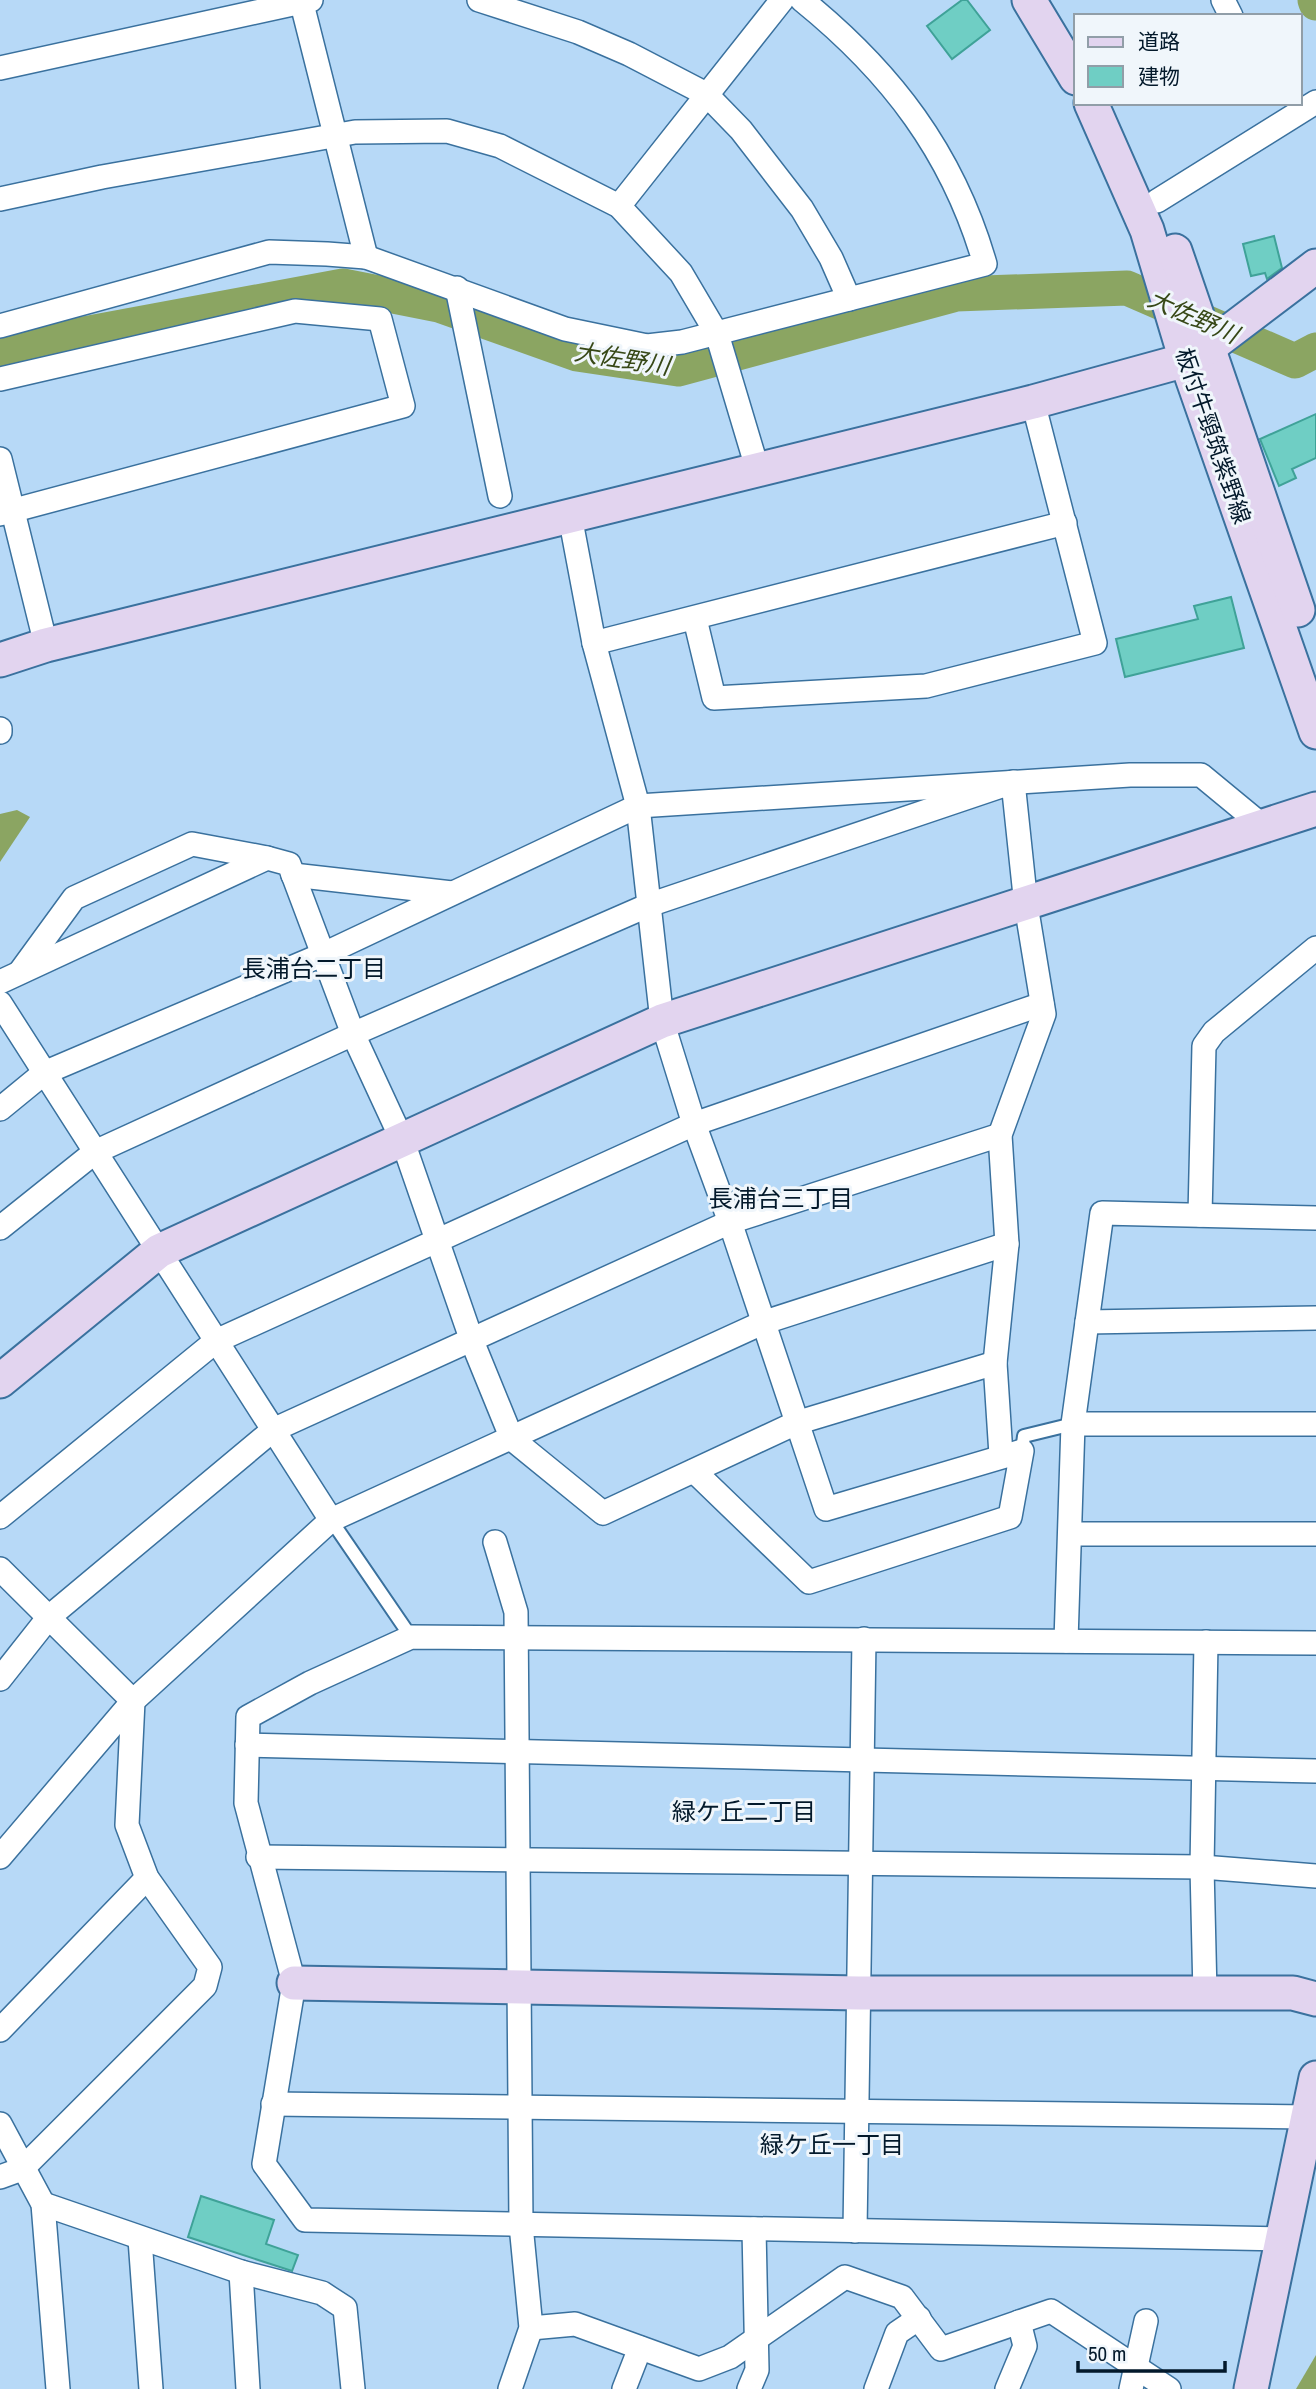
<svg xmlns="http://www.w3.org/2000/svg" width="1316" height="2389" viewBox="0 0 1316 2389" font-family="'Archivo Narrow','Noto Sans JP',sans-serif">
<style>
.water{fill:#8ba562}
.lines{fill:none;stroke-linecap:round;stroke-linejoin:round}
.river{stroke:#8ba562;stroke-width:35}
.building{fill:#6fcec4;stroke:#3fa298;stroke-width:2}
.lane-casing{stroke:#3a719e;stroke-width:16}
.street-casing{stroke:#3a719e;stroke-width:26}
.secondary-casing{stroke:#3a719e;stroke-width:37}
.lane{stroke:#fff;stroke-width:12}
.street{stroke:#fff;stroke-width:23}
.secondary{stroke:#e2d4ef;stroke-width:33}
.labels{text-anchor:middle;stroke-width:6;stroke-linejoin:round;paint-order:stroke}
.street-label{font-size:23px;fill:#03192b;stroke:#f0f6fb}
.water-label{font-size:24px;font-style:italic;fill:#374817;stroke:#f0f6fb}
.neighbourhood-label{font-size:24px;fill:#03192b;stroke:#f0f6fb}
</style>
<rect width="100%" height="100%" fill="#b7d9f7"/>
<!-- water -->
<g class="water">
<path d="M17 810 30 817 0 862V814Z"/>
<path d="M1316 2355V2389H1296Z"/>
</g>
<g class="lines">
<!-- river -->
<g class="river">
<path d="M1315 0 1316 3"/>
<path d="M0 353 41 342 343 286 439 305 577 354 678 369 956 294 1127 288 1295 361 1316 350"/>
</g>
</g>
<!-- building -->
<g class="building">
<path d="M962 0H967L990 30 952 59 927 26Z"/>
<path d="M1274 236 1282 268 1267 279 1265 273 1251 276 1243 244Z"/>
<path d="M1316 414V458L1292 469 1296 478 1279 486 1260 439Z"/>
<path d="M1231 597 1244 648 1125 677 1116 639 1198 619 1194 606Z"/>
<path d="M201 2196 274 2220 266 2244 298 2255 292 2271 188 2237Z"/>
</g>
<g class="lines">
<defs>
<g id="lane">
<path d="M1022 1451 1024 1436 1073 1424"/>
<path d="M331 1520 411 1637"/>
</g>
<g id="street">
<path d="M301 0 366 257"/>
<path d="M479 0 578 32 629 54 706 94 741 130 802 209 831 258 849 299"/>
<path d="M1223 0 1231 16"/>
<path d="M0 68 311 0"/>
<path d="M0 199 102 177 355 132 447 131 500 146 619 206 681 273 717 334 758 471"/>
<path d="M1157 201 1316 102"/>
<path d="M619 206 782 0"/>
<path d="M457 288 500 496"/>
<path d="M0 326 269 252 327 254 366 257 565 329 647 346 682 342 985 264C953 153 891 72 802 0"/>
<path d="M0 379 295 311 380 319 403 406 0 514"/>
<path d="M0 459 46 645"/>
<path d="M570 516 594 643 638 806 662 1021 694 1124 730 1222 826 1509 1022 1451 1010 1517 809 1582 694 1471"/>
<path d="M695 619 714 698 926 686 1095 643 1033 402"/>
<path d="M594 643 1065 523"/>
<path d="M0 729V732"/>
<path d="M293 875 452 893"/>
<path d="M20 972 74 898 192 844 267 858"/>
<path d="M0 982 267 858 289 864 353 1034 403 1142 472 1341 512 1439 603 1513 796 1423 995 1363"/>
<path d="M0 1003 331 1520"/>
<path d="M0 1109 44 1073 324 954 638 806 1130 775H1201L1264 827"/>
<path d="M1200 1215 1204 1046 1214 1032 1316 948"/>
<path d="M0 1228 95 1152 353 1034 649 905 1013 782 1026 905 1044 1014 1000 1135 1007 1244 995 1363 1001 1455"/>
<path d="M1087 1322 1316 1318"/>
<path d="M1073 1424H1316"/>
<path d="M0 1517 216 1341 694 1124 1042 1004"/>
<path d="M1070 1534H1316"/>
<path d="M495 1542 516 1612 521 2225 531 2328 510 2389"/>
<path d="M0 1569 133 1701 127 1825 147 1878 210 1967 205 1986 22 2169 0 2177"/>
<path d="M1066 1641 1073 1424 1102 1213 1316 1218"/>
<path d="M0 1679 49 1617 273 1430 730 1222 1000 1135"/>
<path d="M247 1745 1316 1771"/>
<path d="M0 1857 133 1701 331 1520 762 1323 1007 1244"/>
<path d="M258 1857 1202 1867 1316 1876"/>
<path d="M1205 1994 1202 1867 1206 1642"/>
<path d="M0 2030 147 1878"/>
<path d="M273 2104 1309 2117"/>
<path d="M0 2124 43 2204 58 2389"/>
<path d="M43 2204 241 2272 322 2293 345 2308 353 2389"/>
<path d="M855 2231 864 1639"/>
<path d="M140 2239 151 2389"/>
<path d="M1285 2239 305 2220 264 2164 294 1983 246 1803 248 1717 310 1683 411 1637 1316 1643"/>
<path d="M241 2272 248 2389"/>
<path d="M531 2328 575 2324 699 2369 730 2357 845 2277 902 2297 941 2349 1051 2311 1169 2389"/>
<path d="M624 2389 640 2348"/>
<path d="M749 2389 757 2370 754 2229"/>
<path d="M876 2389 897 2333 919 2318"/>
<path d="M1007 2389 1025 2346 1019 2322"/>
<path d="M1131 2389 1146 2321"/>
</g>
<g id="secondary">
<path d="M1029 0 1076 78"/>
<path d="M1091 103 1147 230 1186 360 1316 732"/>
<path d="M1175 251 1298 610"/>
<path d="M0 660 46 645 1033 402 1186 360 1209 347 1316 266"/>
<path d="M0 1381 159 1251 662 1021 1316 809"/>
<path d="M294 1983 859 1993H1293L1316 1999"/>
<path d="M1251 2389 1316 2078"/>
</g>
</defs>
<!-- lane casing -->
<use href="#lane" class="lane-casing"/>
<!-- street casing -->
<use href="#street" class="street-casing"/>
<!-- secondary casing -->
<use href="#secondary" class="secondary-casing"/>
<!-- lane -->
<use href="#lane" class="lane"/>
<!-- street -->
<use href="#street" class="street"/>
<!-- secondary -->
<use href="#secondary" class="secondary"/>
</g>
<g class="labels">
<!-- street labels -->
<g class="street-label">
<text transform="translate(1213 436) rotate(71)" y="8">板付牛頸筑紫野線</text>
</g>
<!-- water labels -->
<g class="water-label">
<text transform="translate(1193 317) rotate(24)" y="8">大佐野川</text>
<text transform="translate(622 359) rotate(9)" y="8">大佐野川</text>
</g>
<!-- neighbourhood labels -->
<g class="neighbourhood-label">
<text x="314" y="977">長浦台二丁目</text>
<text x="781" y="1207">長浦台三丁目</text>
<text x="744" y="1820">緑ケ丘二丁目</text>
<text x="832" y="2153">緑ケ丘一丁目</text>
</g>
</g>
<!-- legend -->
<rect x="1074" y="14" width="228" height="91" fill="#f0f6fb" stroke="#919ea8" stroke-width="2"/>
<rect x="1088" y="37" width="35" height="10" fill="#e2d4ef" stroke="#919ea8" stroke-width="2"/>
<text x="1138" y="49" font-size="21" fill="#03192b">道路</text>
<rect x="1088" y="66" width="35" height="21" fill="#6fcec4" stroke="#919ea8" stroke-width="2"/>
<text x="1138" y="84" font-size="21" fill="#03192b">建物</text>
<!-- scale -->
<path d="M1078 2361v10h147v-10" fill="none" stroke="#03192b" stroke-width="3.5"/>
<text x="1088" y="2361" font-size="21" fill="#03192b" stroke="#f0f6fb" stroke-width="5" paint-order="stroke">50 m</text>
</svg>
